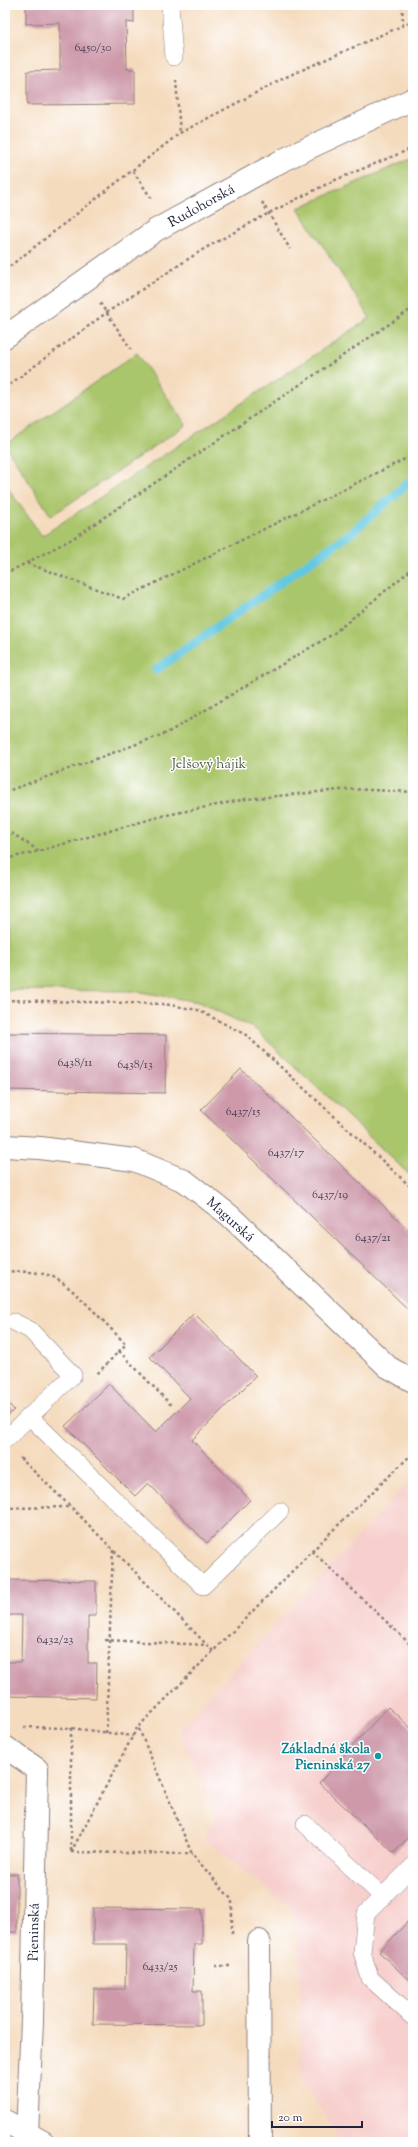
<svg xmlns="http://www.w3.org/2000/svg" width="418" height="2147" viewBox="0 0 418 2147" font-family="'Sorts Mill Goudy',serif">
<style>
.built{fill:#f7d0ce}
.green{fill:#aac66c;stroke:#667454}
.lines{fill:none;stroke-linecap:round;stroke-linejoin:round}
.stream{stroke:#62c7e0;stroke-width:9}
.building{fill:#ce9aaa}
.lane-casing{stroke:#8c7e7c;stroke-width:18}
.street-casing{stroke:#8c7e7c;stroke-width:24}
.secondary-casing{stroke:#8c7e7c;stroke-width:24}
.path{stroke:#8c7e7c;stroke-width:2.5;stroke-dasharray:3 3;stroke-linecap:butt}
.lane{stroke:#fff;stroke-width:17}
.street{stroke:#fff;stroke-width:22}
.secondary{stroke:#fff;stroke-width:22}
.culture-dot{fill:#0f9aa8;stroke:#fff;stroke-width:1.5}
.labels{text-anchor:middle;stroke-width:3;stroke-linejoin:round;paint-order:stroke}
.number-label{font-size:12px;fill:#4d4057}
.street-label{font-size:14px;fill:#22223b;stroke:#fff}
.park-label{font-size:14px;fill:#525b4c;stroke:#fff}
.culture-label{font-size:14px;font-weight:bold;fill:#0d838f;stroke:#fff;text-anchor:end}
</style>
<rect width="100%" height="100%" fill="#fff"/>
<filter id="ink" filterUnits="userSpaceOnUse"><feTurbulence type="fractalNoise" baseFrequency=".025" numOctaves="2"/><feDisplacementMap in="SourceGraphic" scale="8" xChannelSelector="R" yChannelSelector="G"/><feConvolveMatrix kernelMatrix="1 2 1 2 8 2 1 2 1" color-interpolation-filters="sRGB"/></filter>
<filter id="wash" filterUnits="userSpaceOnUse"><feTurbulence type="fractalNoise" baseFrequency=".012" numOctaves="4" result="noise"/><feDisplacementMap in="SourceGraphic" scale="16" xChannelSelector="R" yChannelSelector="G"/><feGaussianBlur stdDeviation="0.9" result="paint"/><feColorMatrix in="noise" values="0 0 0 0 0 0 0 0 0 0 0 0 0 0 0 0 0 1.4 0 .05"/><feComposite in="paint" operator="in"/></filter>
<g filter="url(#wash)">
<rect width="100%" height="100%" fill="#f5dbbe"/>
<!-- built -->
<path class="built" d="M413 1477V2142H340L301 2077 299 1953 291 1909 204 1838 216 1816 178 1730Z"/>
<!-- green -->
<g class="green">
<path d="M413 158V1178L255 1029 198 1002 135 991 5 990V484L42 536 370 318 298 208Z"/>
<path d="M137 353 186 425 51 516 5 445Z"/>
</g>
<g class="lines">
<!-- stream -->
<path class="stream" d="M156 670 351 533 413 479"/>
</g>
<g id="blocks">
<!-- building -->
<g class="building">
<path d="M26 5H134V23L126 22 127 69H135V104L27 105V71L60 70V23L26 24Z"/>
<path d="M5 1033 166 1035 165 1093 5 1090Z"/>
<path d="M241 1069 413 1234V1314L201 1110Z"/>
<path d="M194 1313 256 1376 192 1440 250 1500 207 1543 148 1483 135 1496 65 1426 109 1384 156 1432 190 1398 150 1357Z"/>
<path d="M5 1399 14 1410 5 1418Z"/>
<path d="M5 1580 96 1581V1616H88V1663H97L96 1698 5 1696V1662H21L22 1615H5Z"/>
<path d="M388 1707 412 1729 413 1727V1832L394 1853 319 1783Z"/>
<rect x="5" y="1874" width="12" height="58"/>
<path d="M93 1908 202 1909V1944H194L193 1991H202V2025L93 2024 94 1989H125L126 1944H93Z"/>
<path d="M413 1916V1984L379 1952Z"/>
</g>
</g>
</g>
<g filter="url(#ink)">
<use href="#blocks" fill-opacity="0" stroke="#8c7e7c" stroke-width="1"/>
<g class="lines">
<defs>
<g id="lane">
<path d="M170 5 174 57"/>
<path d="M29 1416 203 1586 280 1511"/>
<path d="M5 1440 73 1375 30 1330 14 1322"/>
<path d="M305 1824 383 1897"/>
<path d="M413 1866 366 1913 362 1952 370 1978 413 2017"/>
</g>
<g id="street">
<path d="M5 1146 40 1148 134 1160 185 1181 229 1215 388 1367 413 1381"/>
<path d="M5 1747 37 1769 32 2021 27 2134"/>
<path d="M259 1941 260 2142"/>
<path d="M5 2121 43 2142"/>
</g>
<path id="secondary" d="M5 337 156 230 285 159 413 99"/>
</defs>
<!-- lane casing -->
<use href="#lane" class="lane-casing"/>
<!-- street casing -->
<use href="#street" class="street-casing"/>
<!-- secondary casing -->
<use href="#secondary" class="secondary-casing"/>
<!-- path -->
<g class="path">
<path d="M402 5 403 25"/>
<path d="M176 80 180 133"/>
<path d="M133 171 153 201"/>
<path d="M262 202 290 249"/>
<path d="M5 270 180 133 286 77 413 21"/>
<path d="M100 303 131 349"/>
<path d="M5 388 106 313 202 250 269 213 333 181 413 148"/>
<path d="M27 563 123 599 413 455"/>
<path d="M5 574 72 539 413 308"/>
<path d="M5 792 167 733 333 634 413 568"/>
<path d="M5 833 13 834 39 851"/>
<path d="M5 859 39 851 162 816 246 799 350 789 413 792"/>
<path d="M5 1000 164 1004 198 1010 246 1035 413 1189"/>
<path d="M409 1186 413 1181"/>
<path d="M5 1271C20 1272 37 1271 51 1276 70 1283 109 1328 126 1344L97 1374"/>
<path d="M119 1351 171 1405"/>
<path d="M20 1458 71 1507 213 1651"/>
<path d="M5 1508 70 1507"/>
<path d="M312 1551 413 1647"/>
<path d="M105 1640 207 1645"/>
<path d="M24 1727 71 1728 133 1736"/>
<path d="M106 1733 113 1549"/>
<path d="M71 1851V1728"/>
<path d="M71 1852 137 1728"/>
<path d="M71 1852 192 1854"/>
<path d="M232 1934V1900L192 1854 138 1727 331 1532 413 1453"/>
<path d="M215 1966H231"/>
</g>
<!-- lane -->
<use href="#lane" class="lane"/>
<!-- street -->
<use href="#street" class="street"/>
<!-- secondary -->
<use href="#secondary" class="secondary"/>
</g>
</g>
<!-- markers -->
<circle class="culture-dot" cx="378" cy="1756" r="4"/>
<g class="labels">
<!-- number labels -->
<g class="number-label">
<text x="93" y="51">6450/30</text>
<text x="75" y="1066">6438/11</text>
<text x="135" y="1068">6438/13</text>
<text x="243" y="1115">6437/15</text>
<text x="286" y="1156">6437/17</text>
<text x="330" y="1198">6437/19</text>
<text x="373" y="1241">6437/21</text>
<text x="55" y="1643">6432/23</text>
<text x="160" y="1970">6433/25</text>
</g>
<!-- street labels -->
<g class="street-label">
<text transform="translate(201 205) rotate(-29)" y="5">Rudohorská</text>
<text transform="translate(231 1219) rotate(42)" y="5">Magurská</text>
<text transform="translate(33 1932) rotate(-89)" y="5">Pieninská</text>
</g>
<!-- park labels -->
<g class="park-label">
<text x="209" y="768">Jelšový hájik</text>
</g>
<!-- culture labels -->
<g class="culture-label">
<text x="370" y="1753">Základná škola<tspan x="370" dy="16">Pieninská 27</tspan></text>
</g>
</g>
<!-- margin -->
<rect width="418" height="2147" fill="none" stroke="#fff" stroke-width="20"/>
<!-- scale -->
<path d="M272 2121v6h90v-6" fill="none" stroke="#22223b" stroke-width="2"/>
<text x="278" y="2121" font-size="12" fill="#22223b" stroke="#ffffff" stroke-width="3" paint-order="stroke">20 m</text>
</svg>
